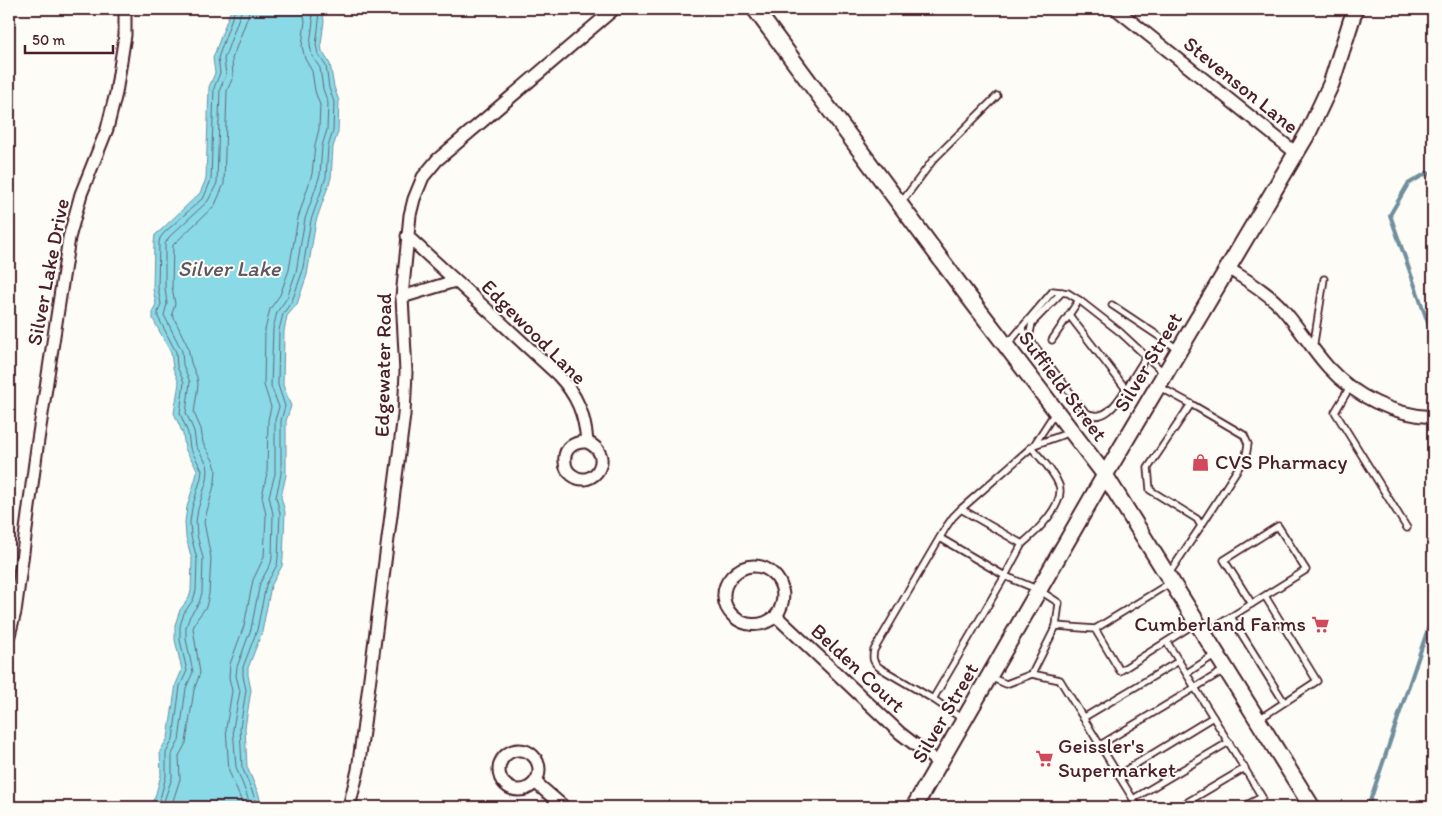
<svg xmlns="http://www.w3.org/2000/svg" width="1442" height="816" viewBox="0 0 1442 816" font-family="Itim,sans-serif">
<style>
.water{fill:#89d9e7;stroke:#708f9c}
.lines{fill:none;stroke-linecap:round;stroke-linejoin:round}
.shore{stroke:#636976;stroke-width:1}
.stream{stroke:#708f9c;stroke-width:4}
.lane-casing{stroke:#4a1f2b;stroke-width:9}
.street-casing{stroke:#4a1f2b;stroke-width:15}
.secondary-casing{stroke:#4a1f2b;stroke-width:19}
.lane{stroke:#fdfcf7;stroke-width:5.5}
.street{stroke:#fdfcf7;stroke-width:11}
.secondary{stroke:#fdfcf7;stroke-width:15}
.labels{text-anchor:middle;stroke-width:4;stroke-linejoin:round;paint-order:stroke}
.street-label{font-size:21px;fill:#4a1f2b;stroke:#fdfcf7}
.poi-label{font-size:21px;fill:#4a1f2b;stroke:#fdfcf7;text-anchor:start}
.water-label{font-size:22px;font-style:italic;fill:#5d5763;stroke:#fdfcf7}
</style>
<rect width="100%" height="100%" fill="#fdfcf7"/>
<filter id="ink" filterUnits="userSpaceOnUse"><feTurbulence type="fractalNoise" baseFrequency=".02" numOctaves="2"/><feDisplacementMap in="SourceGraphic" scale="10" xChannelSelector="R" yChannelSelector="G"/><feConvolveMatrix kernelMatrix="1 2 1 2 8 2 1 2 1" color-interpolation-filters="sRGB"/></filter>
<g filter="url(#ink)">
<!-- water -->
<path class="water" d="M231 9H322L324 21 321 44 322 51 330 64 334 87 339 101 338 132 333 147 331 178 316 221 307 275 297 304 287 316 284 331 283 385 291 406 286 421V475L281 497 285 512 283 558 282 566 271 586 262 632 248 668V675L251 690 245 728 247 767 259 795 261 807H149L155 797 161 775 160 751 168 738 176 684 182 670 175 640V625L180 610 189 598 191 591 192 560 186 537 185 522 187 507 196 477 197 469 185 449 183 434 174 413 179 383 173 368 171 353 153 319V311L156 304 153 289 154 243 155 235 161 230 200 193 206 179 209 87 215 73 213 58Z"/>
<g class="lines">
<!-- shore -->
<g class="shore">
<path d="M155 807 160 799 166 776V753L173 739 180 686 187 671 180 640V626L184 613 193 600 196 591 197 559 191 536 190 522 192 508 201 478 202 470 190 448 188 433 180 413 184 382 177 367 176 352 158 317V312L161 304 158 288 159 243 160 238 164 233 204 197 211 180 214 88 220 73 218 58 235 9"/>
<path d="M162 807 172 778V754L179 741 186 688 193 672 186 639V627L190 616 199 603 202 593 203 558 197 535 196 522 198 509 207 480 208 470 207 464 196 446 194 431 186 413 190 382 183 365 182 351 164 315 167 304 165 288V244L169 237 208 201 217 183 220 89 226 75 224 59 242 9"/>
<path d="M171 807 180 779 179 756 186 743 194 690 200 673 193 628 197 619 206 607 209 594 211 558 204 522 215 482 216 470 214 462 203 443 201 429 194 413 198 385 197 377 191 363 188 347 172 314 175 304 172 287 173 245 215 205 224 184 227 91 233 77 232 59 248 16 249 9"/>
<path d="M242 807 241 800 229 771 226 728 232 691 229 677 230 664 244 626 253 580 264 557 266 515 262 496 267 473 268 420 271 407 264 385 265 330 270 309 280 295 289 270 298 218 312 174 315 145 319 129 320 105 315 91 312 71 305 59 302 46 305 21 303 9"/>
<path d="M249 807 248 798 236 767 233 728 240 691 236 676 237 667 251 629 260 583 271 563 272 557 273 514 269 496 275 474V420L279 407 271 386 273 329 277 312 287 298 296 272 305 219 320 175 322 146 327 130 328 103 323 89 320 68 312 56 310 45 313 21 311 9"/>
<path d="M256 807 254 796 242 767 240 728 246 690 243 676V667L257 630 266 585 277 565 278 558 280 513 276 497 281 474V421L285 406 278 385 279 330 283 314 292 301 302 273 311 220 326 177 328 147 333 131 334 102 329 88 326 66 318 54 316 45 319 21 317 9"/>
</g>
<!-- stream -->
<g class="stream">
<path d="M1433 175 1427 173 1408 184 1390 215 1433 337"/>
<path d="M1368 807 1433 614"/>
</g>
<defs>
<g id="lane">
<path d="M901 203 933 160 997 96"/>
<path d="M1112 305 1178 349"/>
<path d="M1069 315 1126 389 1146 357"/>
<path d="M1021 328 1085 412C1104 424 1117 403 1126 389"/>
<path d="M1029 338 1032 323 1062 292"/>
<path d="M1052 340 1079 300"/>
<path d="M1007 345 1053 291 1068 293 1079 300 1120 332 1164 373"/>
<path d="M1313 349 1324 279"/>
<path d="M1158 386 1191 404 1148 468 1150 490 1197 519 1201 526 1168 575"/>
<path d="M1350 387 1335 412 1407 528"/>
<path d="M1191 404 1244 435 1248 444 1246 456 1201 526"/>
<path d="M1056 411 1034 445 1071 432"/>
<path d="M940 538 1005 576 1022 544 961 509 1034 445"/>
<path d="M1022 544C1035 533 1066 504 1059 485 1053 470 1041 459 1031 447"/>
<path d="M1231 617 1284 702"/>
<path d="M1056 626 1095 629 1120 671 1196 623"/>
<path d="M1095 629 1170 583"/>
<path d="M1205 633 1306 570 1278 526 1224 560 1252 604"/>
<path d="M1167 642 1262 797 1243 807"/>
<path d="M1187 673 1216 654"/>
<path d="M990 677 1006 684 1032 674 1060 680 1138 807"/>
<path d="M933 699 880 668C873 662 872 659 874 650L946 527 953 517 961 509"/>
<path d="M1083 718 1179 661"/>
<path d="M1259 719 1317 681 1265 596"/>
<path d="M964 720 933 699 1005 576 1039 590 1059 603 1056 626 1032 674"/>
<path d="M1100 745 1226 669"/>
<path d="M1118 775 1213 717"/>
<path d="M1133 799 1229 742"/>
<path d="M1179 807 1245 768"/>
<path d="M1296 807 1307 800"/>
</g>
<g id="street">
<path d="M1116 9 1296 153"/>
<path d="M407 236 558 375C577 395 585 415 587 442 575 441 563 448 565 462 565 467 568 472 572 475 593 491 617 455 587 442"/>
<path d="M1228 268C1246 280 1266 291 1281 307 1298 326 1311 348 1328 367 1355 397 1394 415 1433 417"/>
<path d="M402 297 455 281"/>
<path d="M776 616C745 642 707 603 732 576 759 548 799 584 776 616L900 733 940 764"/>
<path d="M9 635 15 612 38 440 69 238 81 194 107 129 116 93 125 35V9"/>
<circle cx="519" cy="770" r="20"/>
<path d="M535 782 564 807"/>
<path d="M349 807 358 770 404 415 406 372 402 297 410 215 414 199 423 177 437 160 614 9"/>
</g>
<g id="secondary">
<path d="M755 9 968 296 1105 475 1312 807"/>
<path d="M914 807 1105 475 1308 133 1331 84 1355 9"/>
</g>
</defs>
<!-- lane casing -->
<use href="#lane" class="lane-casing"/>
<!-- street casing -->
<use href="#street" class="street-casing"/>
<!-- secondary casing -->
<use href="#secondary" class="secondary-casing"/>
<!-- lane -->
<use href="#lane" class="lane"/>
<!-- street -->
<use href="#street" class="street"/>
<!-- secondary -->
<use href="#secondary" class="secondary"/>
</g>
</g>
<!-- icons -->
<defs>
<symbol id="shop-bare" viewBox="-9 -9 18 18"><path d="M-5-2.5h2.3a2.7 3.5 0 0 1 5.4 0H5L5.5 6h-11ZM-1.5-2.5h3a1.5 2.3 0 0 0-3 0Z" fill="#d1495b" stroke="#fdfcf7" stroke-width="2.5" paint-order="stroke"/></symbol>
<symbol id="supermarket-bare" viewBox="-9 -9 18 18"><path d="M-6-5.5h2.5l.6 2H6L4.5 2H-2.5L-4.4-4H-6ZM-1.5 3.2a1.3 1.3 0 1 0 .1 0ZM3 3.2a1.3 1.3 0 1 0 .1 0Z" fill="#d1495b" stroke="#fdfcf7" stroke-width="2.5" paint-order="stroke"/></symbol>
</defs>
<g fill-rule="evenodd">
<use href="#shop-bare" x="1188" y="450" width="25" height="25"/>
<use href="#supermarket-bare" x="1308" y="612" width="25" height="25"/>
<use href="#supermarket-bare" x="1032" y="746" width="25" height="25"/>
</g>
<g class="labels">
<!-- street labels -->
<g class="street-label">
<text transform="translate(1241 85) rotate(39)" y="7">Stevenson Lane</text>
<text transform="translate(48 272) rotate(-79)" y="7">Silver Lake Drive</text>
<text transform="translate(534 332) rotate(45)" y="7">Edgewood Lane</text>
<text transform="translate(1148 362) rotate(-59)" y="7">Silver Street</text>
<text transform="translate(383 365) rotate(-89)" y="7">Edgewater Road</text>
<text transform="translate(1063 386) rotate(53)" y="7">Suffield Street</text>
<text transform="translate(858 668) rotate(43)" y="7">Belden Court</text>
<text transform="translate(945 713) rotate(-60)" y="7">Silver Street</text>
</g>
<!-- poi labels -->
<g class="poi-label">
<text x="1215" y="469">CVS Pharmacy</text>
<text x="1306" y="631" text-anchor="end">Cumberland Farms</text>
<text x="1058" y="753">Geissler's<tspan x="1058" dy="24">Supermarket</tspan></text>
</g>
<!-- water labels -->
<g class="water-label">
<text x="229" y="276">Silver Lake</text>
</g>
</g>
<!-- margin -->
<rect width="1442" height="816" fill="none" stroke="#fdfcf7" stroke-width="30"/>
<rect x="15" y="15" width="1412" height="786" fill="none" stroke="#4a1f2b" stroke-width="2" filter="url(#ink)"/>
<!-- scale -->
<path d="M25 45v8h88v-8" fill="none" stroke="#4a1f2b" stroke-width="2.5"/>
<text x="32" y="45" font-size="15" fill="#4a1f2b" stroke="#fdfcf7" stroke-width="4" paint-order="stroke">50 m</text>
</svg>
